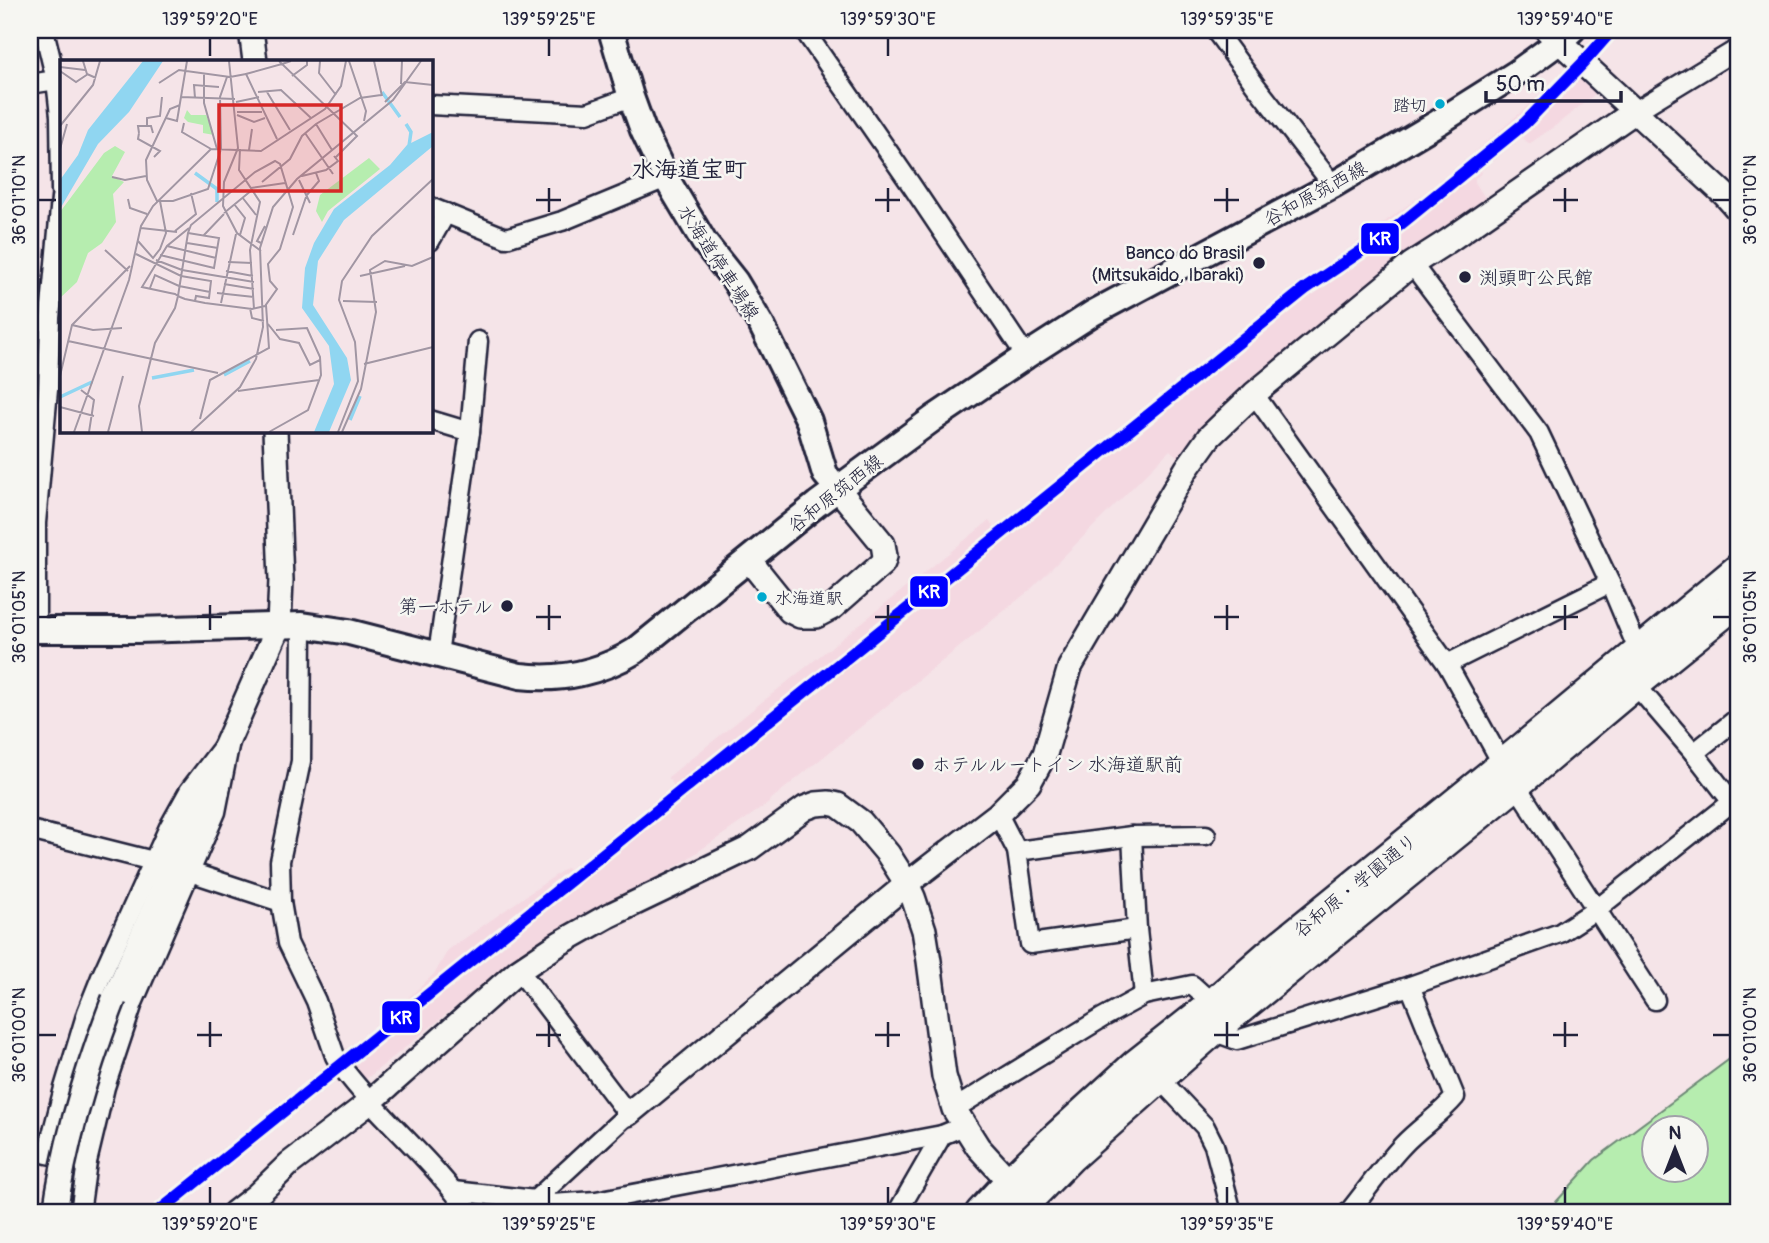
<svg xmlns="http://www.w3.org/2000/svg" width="1769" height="1243" viewBox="0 0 1769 1243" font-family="Pangolin,'Klee One',sans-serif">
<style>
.built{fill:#f4d8e1}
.green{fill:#b6edaf;stroke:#6c8875;stroke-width:2;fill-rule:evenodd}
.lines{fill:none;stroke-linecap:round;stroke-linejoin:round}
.minor-casing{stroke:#22223b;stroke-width:23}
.tertiary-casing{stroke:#22223b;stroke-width:28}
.secondary-casing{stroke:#22223b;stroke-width:30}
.trunk-casing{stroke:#22223b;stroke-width:35}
.minor{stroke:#f6f6f2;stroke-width:18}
.tertiary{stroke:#f6f6f2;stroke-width:23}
.secondary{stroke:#f6f6f2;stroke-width:24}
.trunk{stroke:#f6f6f2;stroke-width:30}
.tertiary-bridge-casing{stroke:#22223b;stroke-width:28;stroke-linecap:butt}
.tertiary-bridge{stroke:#f6f6f2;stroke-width:23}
.rail-1-casing{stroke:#f6f6f2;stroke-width:18}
.rail-1{stroke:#00f;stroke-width:12}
.ticks{fill:none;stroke:#22223b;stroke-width:2.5}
.bus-dot{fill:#00a9ce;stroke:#f6f6f2;stroke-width:2.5}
.poi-dot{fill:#22223b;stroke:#f6f6f2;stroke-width:2.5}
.labels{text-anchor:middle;stroke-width:5;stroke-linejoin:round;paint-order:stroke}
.bus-label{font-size:17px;fill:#22223b;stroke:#f6f6f2;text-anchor:end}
.street-label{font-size:19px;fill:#22223b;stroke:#f6f6f2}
.poi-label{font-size:19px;fill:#22223b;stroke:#f6f6f2;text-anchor:end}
.quarter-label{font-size:23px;font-weight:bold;fill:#22223b;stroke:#f6f6f2}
.inset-river{fill:none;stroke:#90d6f1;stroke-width:3.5}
.inset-road{fill:none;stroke:#a196a3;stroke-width:2}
.view{fill:#d62828;fill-opacity:0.15;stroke:#d62828;stroke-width:3.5}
.inset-edge{fill:none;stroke:#22223b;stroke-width:3.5}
.line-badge{stroke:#f6f6f2;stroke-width:2.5}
.badge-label{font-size:19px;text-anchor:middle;font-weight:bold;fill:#fff}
.neatline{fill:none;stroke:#22223b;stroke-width:2.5}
.ticks-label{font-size:18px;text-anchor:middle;fill:#22223b}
</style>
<rect width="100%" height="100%" fill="#f5e4e8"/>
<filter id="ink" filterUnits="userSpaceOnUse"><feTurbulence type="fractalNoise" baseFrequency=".0143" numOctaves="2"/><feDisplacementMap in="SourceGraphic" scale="14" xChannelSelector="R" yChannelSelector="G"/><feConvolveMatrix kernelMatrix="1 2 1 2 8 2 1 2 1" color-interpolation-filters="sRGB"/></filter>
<g filter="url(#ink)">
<!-- built -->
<path class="built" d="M1571 65 1599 91 1555 126 1529 144 1522 137 1481 171 1482 173 1475 178V182L1485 198 1395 264 1208 422 1196 434 1181 460 1170 450 1030 590 769 801V803L677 866 629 894 586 915 544 940 480 987 365 1080 362 1081 343 1051 361 1037 369 1034 419 988 435 973 448 950 566 868 573 871 676 789 668 777 989 521 996 529 1203 361 1318 271 1465 163 1464 161 1520 113Z"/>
<!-- green -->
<path class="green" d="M1739 1052V1213H1546L1594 1160ZM1654 1128H1696V1170H1654Z"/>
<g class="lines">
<defs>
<g id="minor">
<path d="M44 30 56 80 60 116 61 191"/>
<path d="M804 30 912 186 1026 356"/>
<path d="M1215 30 1256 86 1333 185"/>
<path d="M30 84 56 80"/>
<path d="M430 105 587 113 631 97"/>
<path d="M1634 112 1739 48"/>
<path d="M430 207 506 238 562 221 666 178"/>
<path d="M430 241 446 213"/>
<path d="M1412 264 1539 433 1610 583 1639 652"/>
<path d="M1254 394 1447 664 1503 765 1655 1000"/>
<path d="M430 420 470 432"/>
<path d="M302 625 301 761 280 861 281 902 288 943 316 1001 335 1056 341 1066C380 1119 433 1159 469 1213"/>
<path d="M36 630V523L48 390 50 318 61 198"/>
<path d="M438 654 470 432 478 341"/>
<path d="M1447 664 1610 583"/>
<path d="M231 736 216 812 133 1003 105 1087 87 1162 47 1154 64 1088 87 1012 101 977 169 827 189 791Z"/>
<path d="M1694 753 1739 717"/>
<path d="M998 814 1017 851 1030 944 1137 929"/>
<path d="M30 830 153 861"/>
<path d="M1132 836 1137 929 1144 995"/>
<path d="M1017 851 1132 836 1206 835"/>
<path d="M190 872 281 902"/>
<path d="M518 971 528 982 628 1114 535 1200V1213"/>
<path d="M1212 1031 1237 1040 1410 986 1560 933 1597 909 1732 802 1694 753 1635 684"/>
<path d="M1159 1078 1205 1127 1214 1145 1232 1213"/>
<path d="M954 1109 1102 1018 1144 995 1192 985 1213 1004"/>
<path d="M454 1191 535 1200 552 1204 596 1201 942 1135 964 1126"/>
<path d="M80 1213 87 1162"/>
<path d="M897 1213 942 1135"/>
<path d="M1348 1213C1366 1191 1383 1166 1403 1145 1419 1128 1440 1115 1455 1097L1410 986"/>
</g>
<g id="tertiary">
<path d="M251 30 255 61"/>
<path d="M1547 30 1725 195 1739 211"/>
<path d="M749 560 790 611 800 616H816L833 607 883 563 885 556 883 544 838 489"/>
<path d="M114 999 279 625 281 580 275 430"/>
<path d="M628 1114 907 884 998 814 1029 783 1045 754 1070 667 1187 468 1209 437 1254 394 1412 264 1448 241 1634 112"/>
<path d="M234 1213 257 1195 289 1164 370 1102 518 971 560 943 608 916 750 848 805 808 816 804 829 803 838 805 861 822 888 854 907 884 913 897 924 930 929 961 944 1076 954 1109 978 1147 1020 1193"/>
</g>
<g id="secondary">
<path d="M611 30 631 97 643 130 666 178 704 242 735 281 762 326 809 421 825 474 838 489"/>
<path d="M30 630H137L302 625 349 632 520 676C561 681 601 672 635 651L817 504 934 418 1026 356 1093 313 1333 185 1439 122 1515 74 1560 41 1572 30"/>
</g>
<g id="trunk">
<path d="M981 1213 1009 1183 1044 1149 1136 1065 1213 1004 1270 954 1503 765 1739 569"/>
<path d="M1015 1213 1070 1157 1212 1031 1516 784 1635 684 1739 600"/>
</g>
</defs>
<!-- minor casing -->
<use href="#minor" class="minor-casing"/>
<!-- tertiary casing -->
<use href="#tertiary" class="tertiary-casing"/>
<!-- secondary casing -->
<use href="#secondary" class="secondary-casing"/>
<!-- trunk casing -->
<use href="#trunk" class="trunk-casing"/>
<!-- minor -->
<use href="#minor" class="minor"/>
<!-- tertiary -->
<use href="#tertiary" class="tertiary"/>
<!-- secondary -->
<use href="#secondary" class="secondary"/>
<!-- trunk -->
<use href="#trunk" class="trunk"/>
<defs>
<path id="tertiary-bridge" d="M55 1213C65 1139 87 1069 114 999"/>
</defs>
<!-- tertiary-bridge casing -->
<use href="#tertiary-bridge" class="tertiary-bridge-casing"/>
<!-- tertiary-bridge -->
<use href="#tertiary-bridge" class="tertiary-bridge"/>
<defs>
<path id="rail-1" d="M157 1213 1305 289 1397 227 1525 123 1583 63 1612 30"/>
</defs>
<!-- rail-1 casing -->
<use href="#rail-1" class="rail-1-casing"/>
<!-- rail-1 -->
<use href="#rail-1" class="rail-1"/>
</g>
</g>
<!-- ticks -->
<path class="ticks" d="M210 38V56M549 38V56M888 38V56M1227 38V56M1565 38V56M549 188V212M888 188V212M1227 188V212M1565 188V212M38 200H56M536 200H561M875 200H900M1214 200H1239M1553 200H1578M1713 200H1730M210 605V630M549 605V630M888 605V630M1227 605V630M1565 605V630M38 617H56M197 617H222M536 617H561M875 617H900M1214 617H1239M1553 617H1578M1713 617H1730M210 1022V1047M549 1022V1047M888 1022V1047M1227 1022V1047M1565 1022V1047M38 1035H56M197 1035H222M536 1035H561M875 1035H900M1214 1035H1239M1553 1035H1578M1713 1035H1730M210 1187V1204M549 1187V1204M888 1187V1204M1227 1187V1204M1565 1187V1204"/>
<!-- markers -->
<g class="bus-dot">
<circle cx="1440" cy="104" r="6"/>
<circle cx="762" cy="597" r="6"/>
</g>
<g class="poi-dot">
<circle cx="1259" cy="263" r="7"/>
<circle cx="1465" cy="277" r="7"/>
<circle cx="507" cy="606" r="7"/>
<circle cx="918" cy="764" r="7"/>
</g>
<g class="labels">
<!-- bus labels -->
<g class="bus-label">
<text x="1427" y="111">踏切</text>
<text x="775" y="604" text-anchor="start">水海道駅</text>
</g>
<!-- street labels -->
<g class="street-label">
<text transform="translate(1315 193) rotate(-29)" y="7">谷和原筑西線</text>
<text transform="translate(719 262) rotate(57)" y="7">水海道停車場線</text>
<text transform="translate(835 493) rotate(-38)" y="7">谷和原筑西線</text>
<text transform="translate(1355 885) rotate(-39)" y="7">谷和原・学園通り</text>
</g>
<!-- poi labels -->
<g class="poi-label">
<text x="1245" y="259">Banco do Brasil<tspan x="1245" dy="22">(Mitsukaido, Ibaraki)</tspan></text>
<text x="1479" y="284" text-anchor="start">渕頭町公民館</text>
<text x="493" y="613">第一ホテル</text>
<text x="932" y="771" text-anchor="start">ホテルルートイン 水海道駅前</text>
</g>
<!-- quarter labels -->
<g class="quarter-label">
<text x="689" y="177">水海道宝町</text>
</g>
</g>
<!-- overview -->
<g transform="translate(60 60)">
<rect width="373" height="373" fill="#f5e4e8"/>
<path d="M127 50 131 55H146L154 75 143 73V65L128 62 124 58ZM55 86 65 92 52 116 64 122 53 134 56 162 42 183 28 193 17 222 0 238V152L44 93ZM309 98 320 109 268 151 262 162 256 151 260 135Z" fill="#b6edaf"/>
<path d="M83 1H103L69 52 38 84 0 149V120L18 95 28 70ZM373 72V86L284 160 258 201 253 245 287 298 291 320 269 372H254L274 324 269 286 242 248 245 208 254 183 274 149 330 105 347 85Z" fill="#90d6f1"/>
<path class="inset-river" d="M322 32 340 57M346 64 351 72 349 86M135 113 157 129V142M164 315 190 301M92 318 134 310M0 337 32 322M290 360 300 336"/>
<path class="inset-road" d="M23 1 27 14 36 18M169 1 178 88 164 122 163 146 177 173 201 191M231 1 222 4 297 76 276 97M260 1 259 13 276 35M289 1 306 51 304 61M314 1 322 36M0 7 25 10M0 11 16 22 28 14M144 13V43L157 89M232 16 247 5V1M99 23 119 10 170 17 186 14M341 24 342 1M198 32 221 30 251 58M207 32 230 70M121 37 175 39M135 38 134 25 159 27M176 42 199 37M325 42 345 22 373 25M120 45 110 49 86 100 87 120 97 141H113L148 129 161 89M177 52H202M177 55 194 62 205 58M106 58 117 61 127 1M124 63 122 72 151 89M256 64 272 90M0 66 33 25 40 1M87 66V58L100 56 102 37M79 73 78 79 100 91 94 97M79 73 78 66H91L93 73M245 73 273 114M217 79 186 14 222 4 219 1M0 89 7 64M161 89 160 37 167 17M180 89 179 110 200 142 190 190 194 249M189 90 192 69M242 116 266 110 278 101 274 96M52 117 65 120 86 116M239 120 250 143M202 122 230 99 242 76 256 64 300 38 321 35M191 128 225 123M246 136 259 121 256 113M182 137 196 155M68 139 70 148 87 154M174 144 185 158 180 175M164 153 192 130M81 168 117 172M115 171 136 154 131 133M144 175 164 154M233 175 246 137M78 181 93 198 100 189 106 173 100 141M127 183 158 188M201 183 197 181 205 166M107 186 156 198M45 190 68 211M76 194 121 216 151 221 149 238 136 236 135 241M100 195 154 208 159 178 128 173M96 200 122 210 194 222M168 202 192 203M166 211 193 216M300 216 345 206M164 224 194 229M90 228 95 215 119 226 150 232M157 233 194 237M283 241 317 242M161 243 176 174M190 248 192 258 204 261M208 264 220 279 239 283 250 305 260 300M12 265 33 270 62 268M8 281 158 313M304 304 373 287M0 316 12 265 70 206M21 330 34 340 29 372M178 331 259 320M0 347 34 356M140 359 150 320 209 288 206 245M14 372 69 220 81 166 93 146 151 89 201 91 265 49 281 26 286 1M48 372 63 316M82 372 79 346 95 283 115 248 118 236 128 173 131 165 195 112 215 101 220 104 233 147 220 189 208 204 210 221 217 229 205 246 192 249 145 243 125 239 120 237 118 236 115 234 110 233 82 227 107 186 129 168M131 372 180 327 196 299 203 267 200 188 213 147 237 119 333 40 361 1M209 372 248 350 261 315 260 297 247 268 216 270M278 372 298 321 295 282 279 240 282 221 312 176 373 119M282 372 301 329 316 252 310 210 325 201 352 206 373 197"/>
<path class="view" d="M159 45H281V131H159Z"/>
<rect width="373" height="373" class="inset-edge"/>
</g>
<g class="line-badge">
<rect x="1360" y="222" width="40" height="33" rx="7" fill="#00f"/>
<rect x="909" y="575" width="40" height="33" rx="7" fill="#00f"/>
<rect x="381" y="1000" width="40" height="34" rx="7" fill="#00f"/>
</g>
<g class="badge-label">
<text x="1380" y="245">KR</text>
<text x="929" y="598">KR</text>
<text x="401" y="1024">KR</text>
</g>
<!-- margin -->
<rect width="1769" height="1243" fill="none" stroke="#f6f6f2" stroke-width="77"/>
<!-- north arrow -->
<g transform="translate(1675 1149)"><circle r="33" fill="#f6f6f2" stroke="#a1a1a9" stroke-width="2"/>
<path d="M0-5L12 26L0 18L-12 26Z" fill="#22223b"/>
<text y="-10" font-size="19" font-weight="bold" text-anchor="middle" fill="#22223b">N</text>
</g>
<!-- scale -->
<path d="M1486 91v10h135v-10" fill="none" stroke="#22223b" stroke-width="3.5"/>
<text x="1496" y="91" font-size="21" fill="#22223b" stroke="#f6f6f2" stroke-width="5" paint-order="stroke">50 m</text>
<rect x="38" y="38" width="1692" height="1166" class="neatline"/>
<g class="ticks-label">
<text x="210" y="25">139°59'20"E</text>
<text x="549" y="25">139°59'25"E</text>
<text x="888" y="25">139°59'30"E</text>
<text x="1227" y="25">139°59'35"E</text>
<text x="1565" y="25">139°59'40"E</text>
<text transform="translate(19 200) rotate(-90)" y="6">36°01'10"N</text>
<text transform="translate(1750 200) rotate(-90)" y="6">36°01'10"N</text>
<text transform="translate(19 617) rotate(-90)" y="6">36°01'05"N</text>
<text transform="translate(1750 617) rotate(-90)" y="6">36°01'05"N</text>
<text transform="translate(19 1035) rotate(-90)" y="6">36°01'00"N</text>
<text transform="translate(1750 1035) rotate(-90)" y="6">36°01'00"N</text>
<text x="210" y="1230">139°59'20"E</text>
<text x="549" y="1230">139°59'25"E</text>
<text x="888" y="1230">139°59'30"E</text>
<text x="1227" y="1230">139°59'35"E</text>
<text x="1565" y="1230">139°59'40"E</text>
</g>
</svg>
